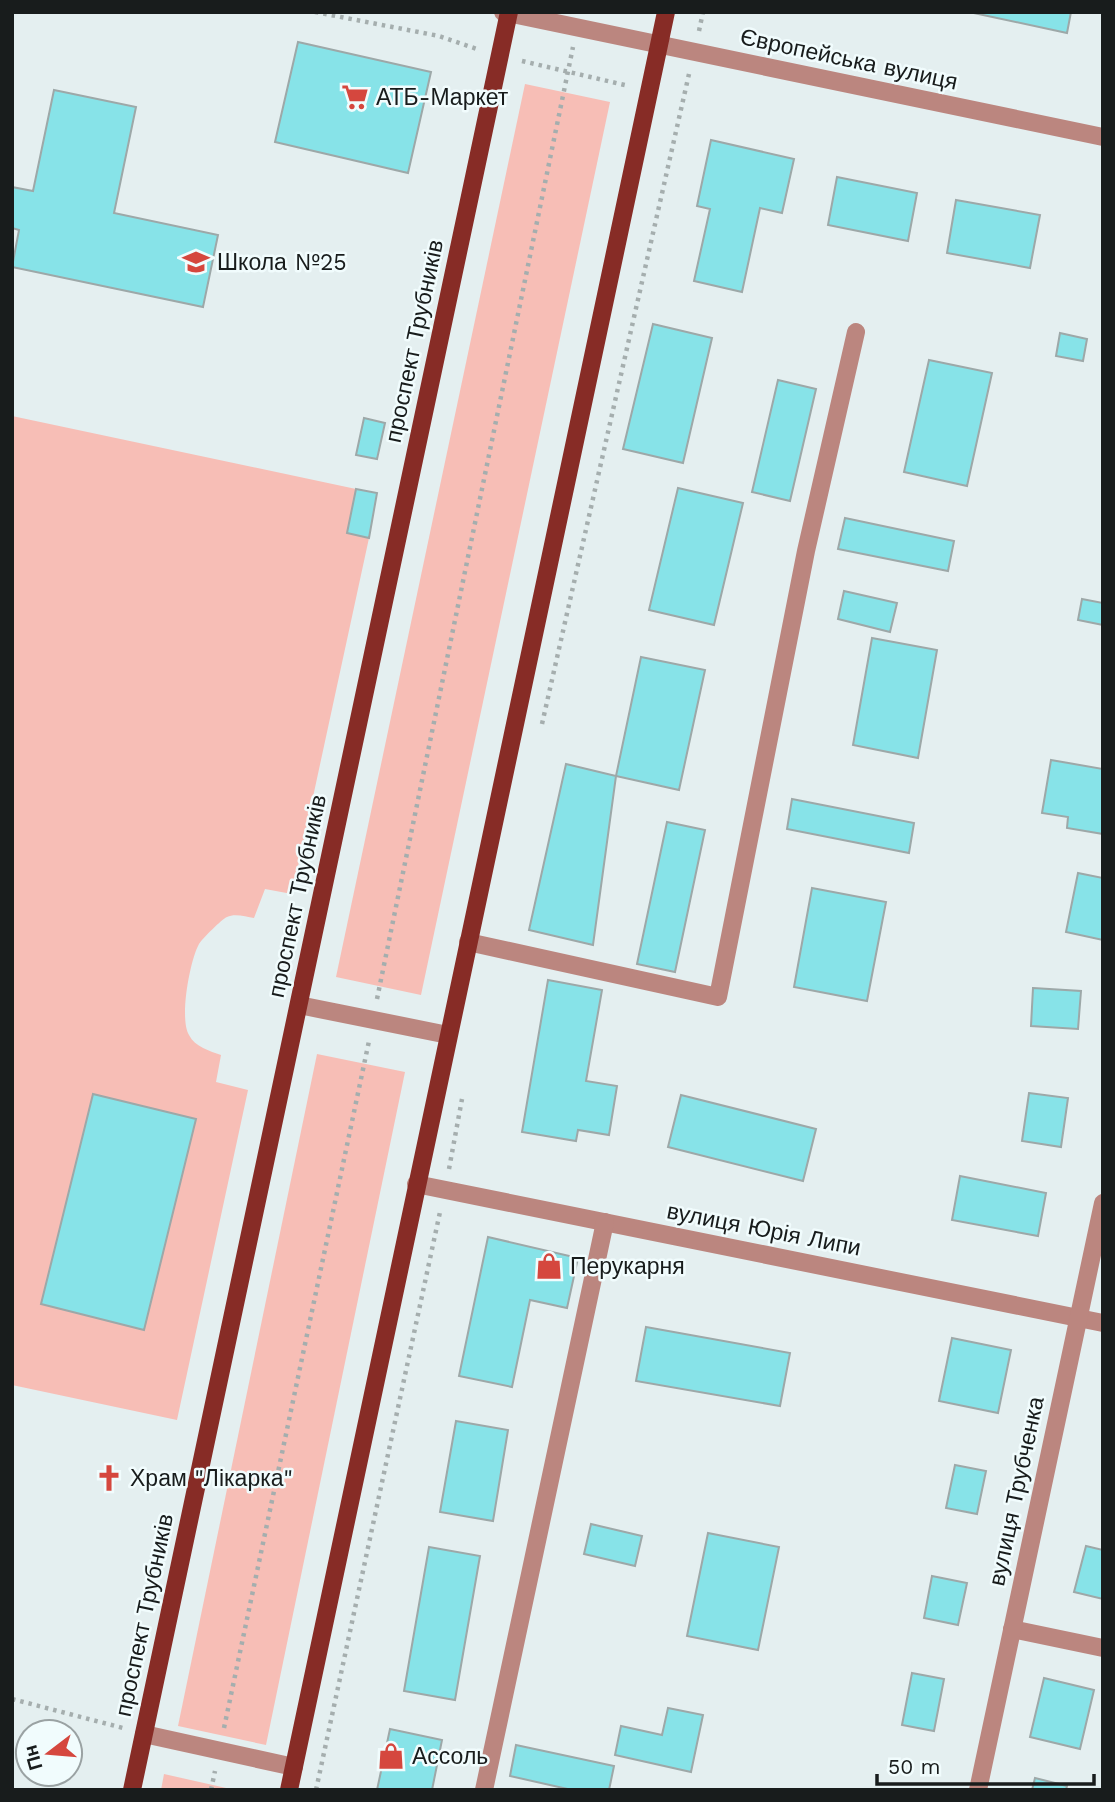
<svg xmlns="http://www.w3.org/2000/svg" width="1115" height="1802" viewBox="0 0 1115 1802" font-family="'Work Sans',sans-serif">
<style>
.green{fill:#f7beb6}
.building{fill:#87e3e8;stroke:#9da8a8;stroke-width:2}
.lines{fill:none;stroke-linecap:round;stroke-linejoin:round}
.path{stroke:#a5aeae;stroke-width:4.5;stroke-dasharray:3.5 5;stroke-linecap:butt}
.minor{stroke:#bb867f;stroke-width:18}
.major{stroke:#872c26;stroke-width:18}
.labels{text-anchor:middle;stroke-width:5;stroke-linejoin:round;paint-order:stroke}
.street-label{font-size:23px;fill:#181c1c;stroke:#f1fcfd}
.poi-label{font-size:23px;fill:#181c1c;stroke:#f1fcfd;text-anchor:start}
</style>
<rect width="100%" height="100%" fill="#e4eff0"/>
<!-- green -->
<g class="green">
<path d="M525 84 610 102 421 995 336 977Z"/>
<path d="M12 416 356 489 347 533 369 538 292 894 265 889 254 918C246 917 235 913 227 917 222 919 202 939 199 944 190 960 179 1019 189 1035 195 1047 210 1051 221 1055L216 1082 248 1090 177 1420 12 1385Z"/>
<path d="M317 1054 405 1072 266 1745 178 1726Z"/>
<path d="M164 1774 235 1790H161Z"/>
</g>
<!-- building -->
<g class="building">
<path d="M969 12H1071L1067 33Z"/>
<path d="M298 42 431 72 408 173 275 142Z"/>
<path d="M54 90 136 107 114 213 218 235 203 307 12 267 19 230 12 228V187L33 191Z"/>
<path d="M711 140 794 159 782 213 760 208 742 292 694 281 710 209 697 206Z"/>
<path d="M837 177 917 193 908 241 828 225Z"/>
<path d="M956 200 1040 215 1030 268 947 253Z"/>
<path d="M653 324 712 338 683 463 623 449Z"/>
<path d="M1060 333 1087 339 1083 361 1056 356Z"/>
<path d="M929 360 992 373 967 486 904 472Z"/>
<path d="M778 380 816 389 790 501 752 492Z"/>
<path d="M364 418 385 423 377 459 356 455Z"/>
<path d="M678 488 743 503 714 625 649 610Z"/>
<path d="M356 489 377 493 369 538 347 533Z"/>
<path d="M845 518 954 541 948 571 838 549Z"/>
<path d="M844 591 897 603 890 632 838 619Z"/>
<path d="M1082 599 1103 603V625L1078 620Z"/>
<path d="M872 638 937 650 918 758 853 745Z"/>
<path d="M641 657 705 670 679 790 616 776Z"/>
<path d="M1051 760 1103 769V834L1067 828 1068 817 1042 813Z"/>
<path d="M566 764 616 776 593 945 529 930Z"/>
<path d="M792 799 914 823 909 853 787 829Z"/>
<path d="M667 822 705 830 675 972 637 964Z"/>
<path d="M1078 873 1103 878V940L1066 932Z"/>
<path d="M812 888 886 902 867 1001 794 987Z"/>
<path d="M548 980 602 990 586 1081 617 1086 609 1135 578 1130 576 1141 522 1132Z"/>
<path d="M1033 988 1081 991 1078 1029 1031 1026Z"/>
<path d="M1029 1093 1068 1098 1061 1147 1022 1141Z"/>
<path d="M93 1094 196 1119 144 1330 41 1304Z"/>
<path d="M681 1095 816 1129 803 1181 668 1147Z"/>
<path d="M960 1176 1046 1193 1038 1236 952 1220Z"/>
<path d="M488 1237 578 1258 567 1308 530 1300 512 1387 459 1376Z"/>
<path d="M646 1327 790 1353 780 1406 636 1381Z"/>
<path d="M952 1338 1011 1350 998 1413 939 1401Z"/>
<path d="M456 1421 508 1430 493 1521 440 1512Z"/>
<path d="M955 1465 986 1471 977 1514 946 1508Z"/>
<path d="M591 1524 642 1536 635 1566 584 1554Z"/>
<path d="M708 1533 779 1547 758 1650 687 1636Z"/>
<path d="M1086 1546 1103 1550V1599L1074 1592Z"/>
<path d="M429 1547 480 1556 455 1700 404 1691Z"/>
<path d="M932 1576 967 1583 958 1625 924 1618Z"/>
<path d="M912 1673 944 1679 934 1731 902 1725Z"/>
<path d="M1044 1678 1094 1690 1080 1749 1030 1737Z"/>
<path d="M668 1708 703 1715 691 1772 615 1755 621 1726 662 1735Z"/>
<path d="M390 1729 442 1740 432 1790H377Z"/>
<path d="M516 1745 614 1766 609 1790H572L510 1776Z"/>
<path d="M1035 1778 1067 1786 1066 1790H1032Z"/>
</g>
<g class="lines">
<!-- path -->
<g class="path">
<path d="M315 12 439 36 480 50"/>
<path d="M699 31 703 12"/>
<path d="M522 61 629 86"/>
<path d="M542 724 689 74"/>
<path d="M377 999 573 47"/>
<path d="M449 1169 462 1099"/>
<path d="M12 1699 123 1728"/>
<path d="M224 1728 369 1041"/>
<path d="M211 1790 215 1771"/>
<path d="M316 1790 440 1212"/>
</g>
<!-- minor -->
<g class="minor">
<path d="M503 12 1103 137"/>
<path d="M468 942 718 997 806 551 856 332"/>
<path d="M299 1005 448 1035"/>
<path d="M416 1184 1103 1323"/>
<path d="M1012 1629 1103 1648"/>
<path d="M144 1734 294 1767"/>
<path d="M484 1790 605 1222"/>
<path d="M978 1790 1103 1203"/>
</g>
<!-- major -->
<g class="major">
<path d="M132 1790 509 12"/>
<path d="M289 1790 666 12"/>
</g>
</g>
<!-- icons -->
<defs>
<symbol id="supermarket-bare" viewBox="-9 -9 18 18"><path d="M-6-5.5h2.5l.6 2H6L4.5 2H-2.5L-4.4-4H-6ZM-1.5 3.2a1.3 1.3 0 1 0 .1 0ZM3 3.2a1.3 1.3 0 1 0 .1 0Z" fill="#d5473e" stroke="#f1fcfd" stroke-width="2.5" paint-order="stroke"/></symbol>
<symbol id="school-bare" viewBox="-9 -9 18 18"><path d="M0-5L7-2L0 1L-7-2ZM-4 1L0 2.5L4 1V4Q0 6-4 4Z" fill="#d5473e" stroke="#f1fcfd" stroke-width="2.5" paint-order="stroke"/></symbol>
<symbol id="shop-bare" viewBox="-9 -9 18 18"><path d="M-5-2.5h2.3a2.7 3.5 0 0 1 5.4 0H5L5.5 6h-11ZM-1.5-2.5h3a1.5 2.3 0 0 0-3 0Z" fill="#d5473e" stroke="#f1fcfd" stroke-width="2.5" paint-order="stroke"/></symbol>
<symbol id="church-bare" viewBox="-9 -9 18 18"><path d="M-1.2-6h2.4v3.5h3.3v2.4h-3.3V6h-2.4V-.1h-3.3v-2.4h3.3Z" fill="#d5473e" stroke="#f1fcfd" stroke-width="2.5" paint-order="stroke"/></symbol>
</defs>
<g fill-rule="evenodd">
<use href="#supermarket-bare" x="336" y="78" width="38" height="38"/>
<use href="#school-bare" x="177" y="243" width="38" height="38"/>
<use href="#shop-bare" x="530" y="1247" width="38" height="38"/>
<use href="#church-bare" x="90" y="1459" width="38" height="38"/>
<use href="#shop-bare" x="372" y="1737" width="38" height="38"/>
</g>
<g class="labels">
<!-- street labels -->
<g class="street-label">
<text transform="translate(849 59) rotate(12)" y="8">Європейська вулиця</text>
<text transform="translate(414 341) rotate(-78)" y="8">проспект Трубників</text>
<text transform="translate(297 896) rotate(-78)" y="8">проспект Трубників</text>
<text transform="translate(764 1229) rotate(11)" y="8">вулиця Юрія Липи</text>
<text transform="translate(1016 1491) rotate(-78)" y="8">вулиця Трубченка</text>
<text transform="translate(144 1615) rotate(-78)" y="8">проспект Трубників</text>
</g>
<!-- poi labels -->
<g class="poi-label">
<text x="376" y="105">АТБ-Маркет</text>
<text x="217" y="270">Школа №25</text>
<text x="570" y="1274">Перукарня</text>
<text x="130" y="1486">Храм "Лікарка"</text>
<text x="412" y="1764">Ассоль</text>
</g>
</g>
<!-- border -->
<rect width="1115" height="1802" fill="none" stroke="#181c1c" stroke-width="28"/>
<!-- north arrow -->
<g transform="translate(49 1753) rotate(254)"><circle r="33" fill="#f1fcfd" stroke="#9aa2a3" stroke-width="2"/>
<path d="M0-5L12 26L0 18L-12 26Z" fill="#d5473e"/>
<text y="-10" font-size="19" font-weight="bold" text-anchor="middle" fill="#181c1c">Пн</text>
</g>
<!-- scale -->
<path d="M877 1774v10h217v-10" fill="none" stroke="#181c1c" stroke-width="3.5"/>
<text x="888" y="1774" font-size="21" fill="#181c1c" stroke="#f1fcfd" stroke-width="5" paint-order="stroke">50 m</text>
</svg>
